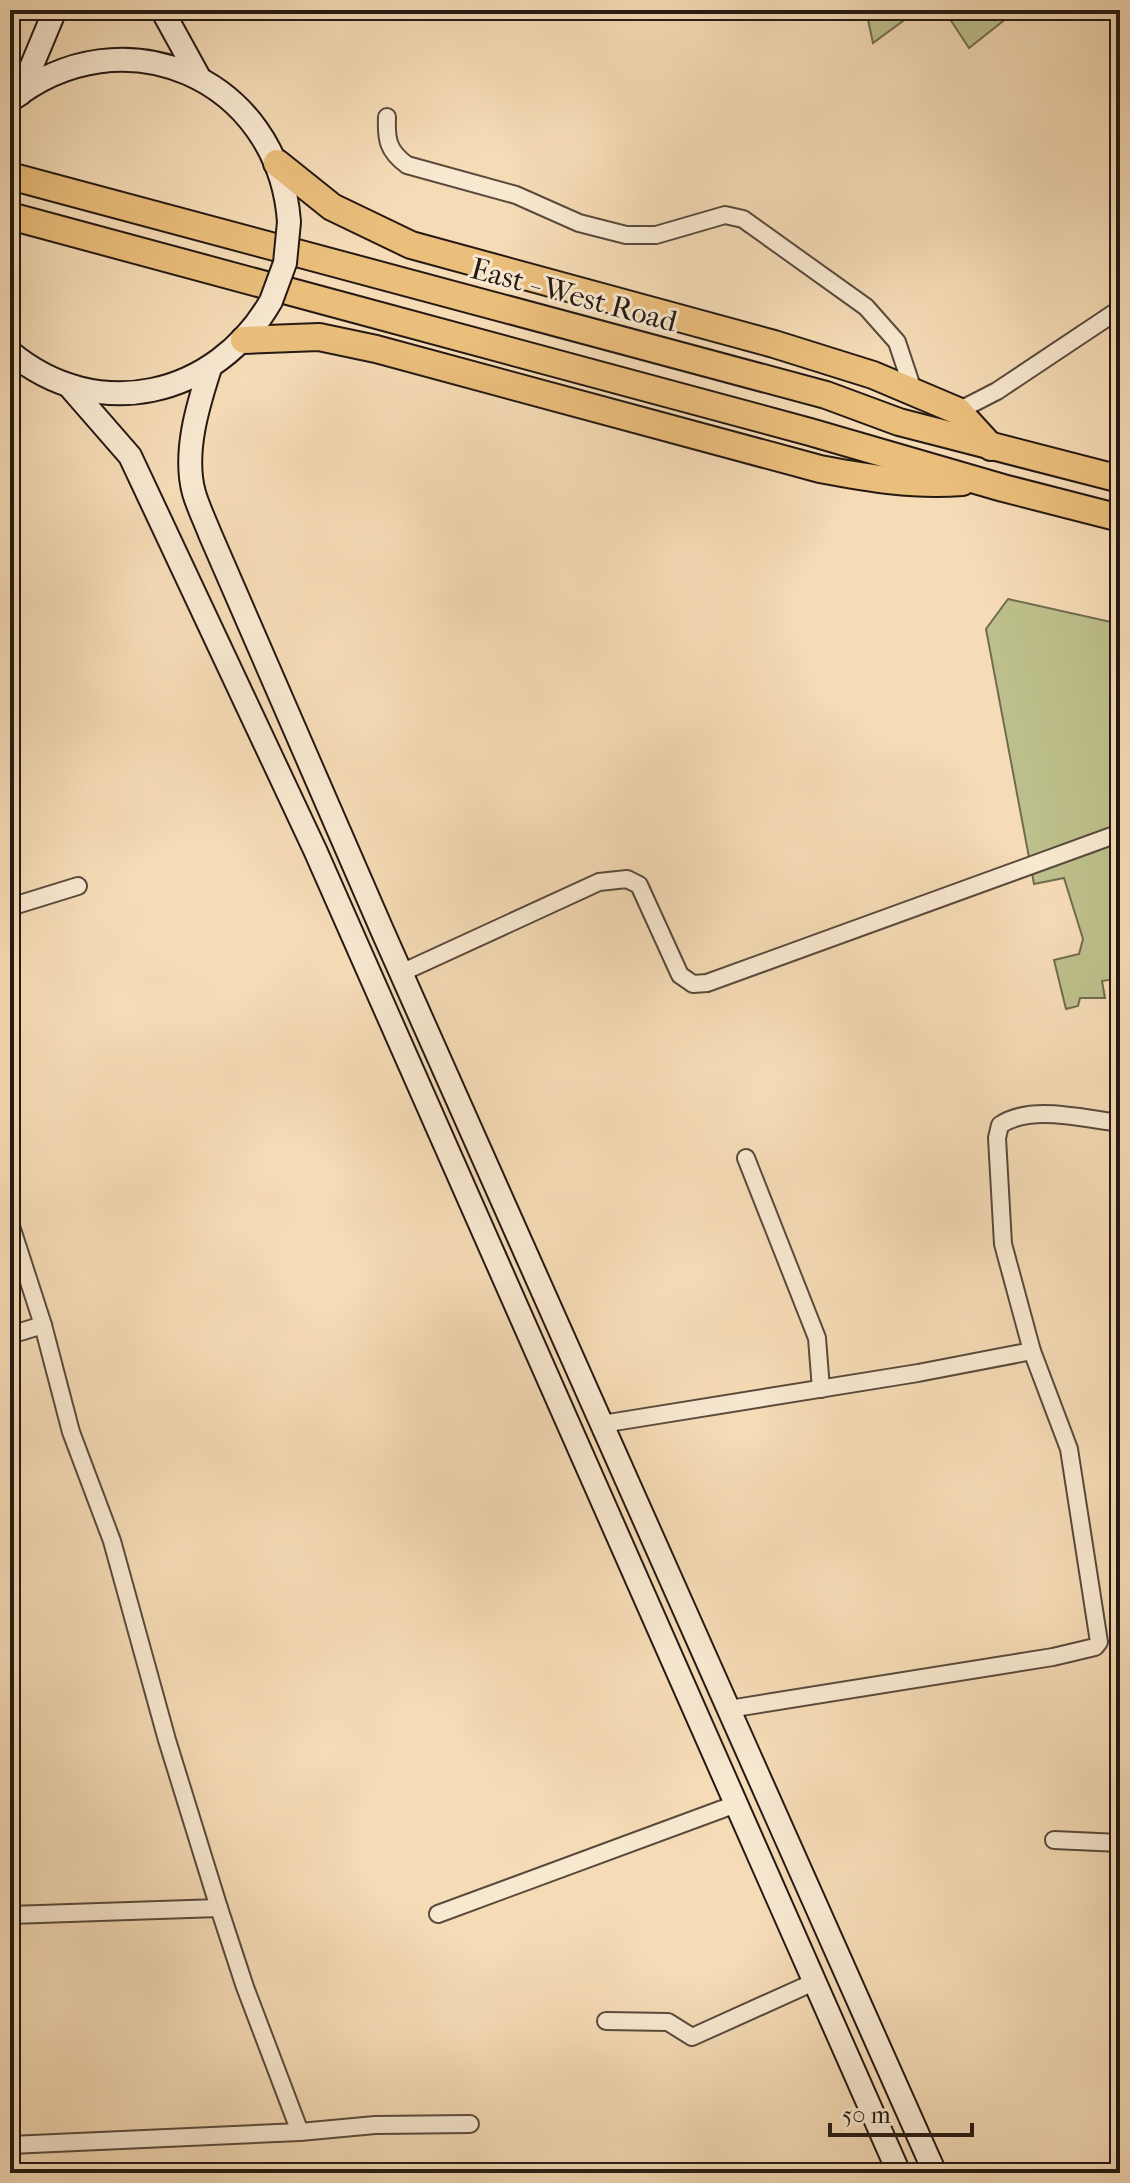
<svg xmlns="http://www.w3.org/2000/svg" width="1130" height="2183" viewBox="0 0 1130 2183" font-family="'IM FELL French Canon',serif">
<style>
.green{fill:#bdc08c;stroke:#716c50;stroke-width:2}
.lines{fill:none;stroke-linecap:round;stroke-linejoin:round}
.minor-casing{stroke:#594a3c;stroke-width:20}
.secondary-casing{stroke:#251913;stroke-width:26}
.primary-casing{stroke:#251913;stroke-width:30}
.minor{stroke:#f8e8d0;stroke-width:16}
.secondary{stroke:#f8e8d0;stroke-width:22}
.primary{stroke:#eabe7b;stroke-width:26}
.secondary-bridge-casing{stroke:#251913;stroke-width:26;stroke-linecap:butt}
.secondary-bridge{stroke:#f8e8d0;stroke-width:22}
.labels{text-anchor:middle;stroke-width:6;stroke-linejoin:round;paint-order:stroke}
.street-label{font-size:30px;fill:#251913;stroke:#f8e8d0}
</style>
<rect width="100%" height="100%" fill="#f5dbb6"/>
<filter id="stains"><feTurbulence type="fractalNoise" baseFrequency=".0025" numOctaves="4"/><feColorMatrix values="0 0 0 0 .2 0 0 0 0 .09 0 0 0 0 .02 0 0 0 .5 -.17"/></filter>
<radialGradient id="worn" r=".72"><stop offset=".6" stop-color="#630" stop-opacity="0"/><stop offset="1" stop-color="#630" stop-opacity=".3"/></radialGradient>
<!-- green -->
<g class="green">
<path d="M866 10H918L873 43Z"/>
<path d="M944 10H1017L969 48Z"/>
<path d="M1008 599 1120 624V978L1102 981 1105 998H1080L1078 1006 1066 1009 1054 960 1079 954 1083 939 1064 878 1034 884 986 629Z"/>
</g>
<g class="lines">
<defs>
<g id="minor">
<path d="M387 117C386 140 388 151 407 165L516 195 579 223 626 235H656L725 215 743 219 866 307 897 342 913 390"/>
<path d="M958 411 997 391 1120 309"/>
<path d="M10 907 78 886"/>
<path d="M401 973 599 882 627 879 639 885 680 975 693 984 707 983 1120 833"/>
<path d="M746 1158 817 1338 821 1389"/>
<path d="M10 1223 43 1325 71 1432 112 1541 167 1740 219 1908 245 1987 300 2132"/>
<path d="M10 1335 43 1325"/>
<path d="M602 1424 918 1373 1032 1351"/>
<path d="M729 1709 1053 1657 1095 1647 1099 1642 1069 1449 1032 1351 1003 1244 997 1138 1000 1125C1032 1104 1083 1119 1120 1123"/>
<path d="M1054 1840 1120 1843"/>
<path d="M438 1914 736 1804"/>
<path d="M10 1915 219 1908"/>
<path d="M606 2021 668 2022 692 2037 814 1982"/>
<path d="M10 2145 300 2132 375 2125 470 2124"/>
</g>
<g id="secondary">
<path d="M162 10 200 79"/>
<path d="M20 94 55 10"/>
<path d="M10 101C122 10 279 78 289 222"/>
<path d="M10 352C97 425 216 397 271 301"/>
<path d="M210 368C198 405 183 453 194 493 198 507 205 521 210 534L382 930 935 2173"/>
<path d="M69 386 130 456 315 850 899 2173"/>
</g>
<g id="primary">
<path d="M277 163 332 207 411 245 774 344 873 375 958 411 991 447"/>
<path d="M10 176 826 395 899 422 1120 479"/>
<path d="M10 216 810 432 1003 488 1120 518"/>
<path d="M244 340 319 337 376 349 820 469C868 478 913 486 962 482"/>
</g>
</defs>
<!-- minor casing -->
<use href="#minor" class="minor-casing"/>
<!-- secondary casing -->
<use href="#secondary" class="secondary-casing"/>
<!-- primary casing -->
<use href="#primary" class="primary-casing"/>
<!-- minor -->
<use href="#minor" class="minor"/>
<!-- secondary -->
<use href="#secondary" class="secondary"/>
<!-- primary -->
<use href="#primary" class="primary"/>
<defs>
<path id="secondary-bridge" d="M271 301 285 263 289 222"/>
</defs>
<!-- secondary-bridge casing -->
<use href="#secondary-bridge" class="secondary-bridge-casing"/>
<!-- secondary-bridge -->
<use href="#secondary-bridge" class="secondary-bridge"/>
</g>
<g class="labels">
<!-- street labels -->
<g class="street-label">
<text transform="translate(574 295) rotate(15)" y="10">East - West Road</text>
</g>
</g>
<!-- margin -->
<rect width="1130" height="2183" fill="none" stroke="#f5dbb6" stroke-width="40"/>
<rect x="12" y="12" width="1106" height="2159" fill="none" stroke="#251913" stroke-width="4"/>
<rect x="20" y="20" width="1090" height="2143" fill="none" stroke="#251913" stroke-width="2"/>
<!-- scale -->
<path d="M830 2123v12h142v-12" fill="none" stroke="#251913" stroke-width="4"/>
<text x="842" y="2123" font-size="24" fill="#251913" stroke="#f8e8d0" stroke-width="6" paint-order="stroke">50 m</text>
<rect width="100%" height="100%" filter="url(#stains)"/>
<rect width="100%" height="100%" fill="url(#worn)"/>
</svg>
